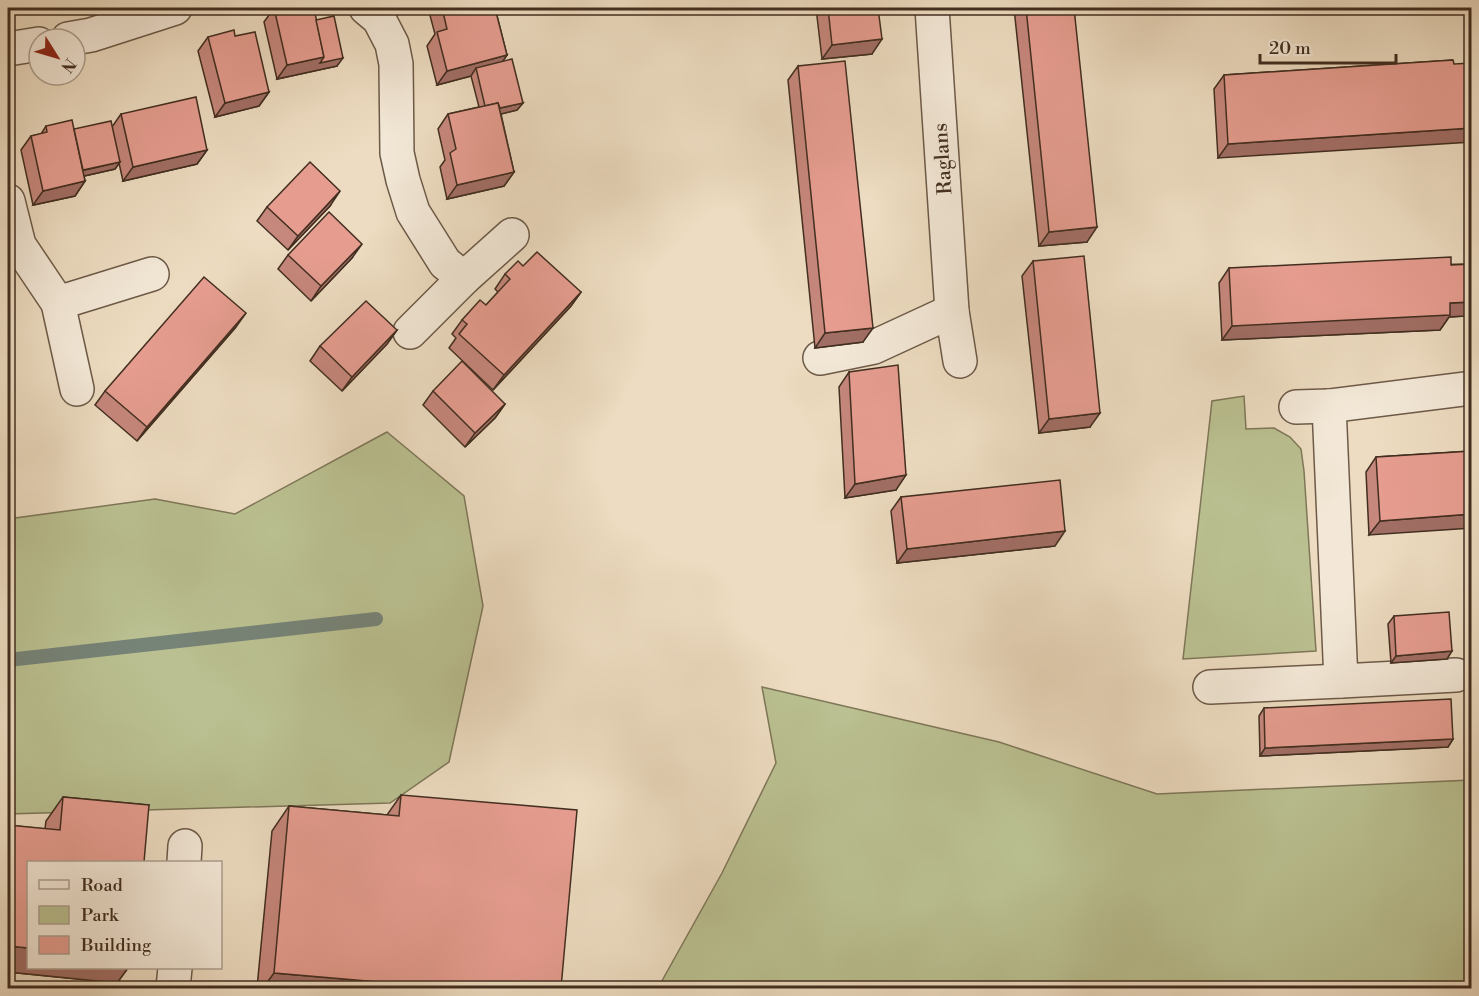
<svg xmlns="http://www.w3.org/2000/svg" width="1479" height="996" viewBox="0 0 1479 996" font-family="'Libre Bodoni',serif">
<style>
.green{fill:#bac091;stroke:#7e7758;stroke-width:1.5}
.lines{fill:none;stroke-linecap:round;stroke-linejoin:round}
.stream{stroke:#768377;stroke-width:14}
.minor-casing{stroke:#6d5a48;stroke-width:36}
.minor{stroke:#f3e8d7;stroke-width:33}
.wall{fill:#c6877c;stroke:#422e20;stroke-width:1.5}
.shaded-wall{fill:#a16e65;stroke:#422e20;stroke-width:1.5}
.building{fill:#e69d90;stroke:#422e20;stroke-width:1.5}
.labels{text-anchor:middle;stroke-width:4.5;stroke-linejoin:round;paint-order:stroke}
.street-label{font-size:20px;fill:#422e20;stroke:#f3e8d7}
</style>
<rect width="100%" height="100%" fill="#eddcc1"/>
<filter id="stains"><feTurbulence type="fractalNoise" baseFrequency=".00333" numOctaves="4"/><feColorMatrix values="0 0 0 0 .2 0 0 0 0 .09 0 0 0 0 .02 0 0 0 .5 -.17"/></filter>
<radialGradient id="worn" r=".72"><stop offset=".6" stop-color="#630" stop-opacity="0"/><stop offset="1" stop-color="#630" stop-opacity=".3"/></radialGradient>
<!-- green -->
<g class="green">
<path d="M1244 396 1246 429 1274 428 1290 437 1301 449 1304 471 1316 651 1183 659 1212 401Z"/>
<path d="M387 432 464 496 483 606 449 762 390 803 8 814V519L155 499 235 514Z"/>
<path d="M762 687 999 742 1157 794 1471 780V988H658L722 873 776 763Z"/>
</g>
<g class="lines">
<!-- stream -->
<path class="stream" d="M8 660 376 619"/>
<defs>
<g id="minor">
<path d="M366 8 379 19 392 44 396 64 397 153 403 180 413 212 445 263 464 278 410 332"/>
<path d="M932 8 952 311 960 361"/>
<path d="M68 39 91 35 175 8"/>
<path d="M8 49 39 44"/>
<path d="M8 201 19 245 58 303 77 389"/>
<path d="M464 278 512 235"/>
<path d="M58 303 152 274"/>
<path d="M820 358 874 347 952 311"/>
<path d="M1329 406 1341 681 1456 675"/>
<path d="M1296 407 1329 406 1472 388"/>
<path d="M1210 687 1341 681"/>
<path d="M184 862 185 846"/>
<path d="M173 988 175 968"/>
</g>
</defs>
<!-- minor casing -->
<use href="#minor" class="minor-casing"/>
<!-- minor -->
<use href="#minor" class="minor"/>
</g>
<!-- wall -->
<g class="wall">
<path d="M274 8 316 20 337 66 277 79 264 22Z"/>
<path d="M428 8H495L507 55 502 62 523 103 517 110 501 114 514 172 504 186 447 199 440 167 445 160 438 129 448 114 479 107 471 76 437 85 427 46 435 34Z"/>
<path d="M816 8H878L872 54 822 59Z"/>
<path d="M1014 8H1074L1087 242 1039 246Z"/>
<path d="M235 36 269 92 259 106 215 117 198 51 208 37Z"/>
<path d="M1453 60 1218 158 1214 89 1224 75Z"/>
<path d="M798 66 863 342 815 348 788 80Z"/>
<path d="M121 114 207 150 197 164 123 181 119 163 115 169 84 176 85 181 75 196 33 205 21 150 31 136 41 134 46 126 74 129 112 127Z"/>
<path d="M330 206 288 250 257 221 267 207Z"/>
<path d="M288 255 352 258 311 301 278 269Z"/>
<path d="M1033 261 1090 427 1039 433 1022 276Z"/>
<path d="M1472 264V307L1465 316 1449 317 1440 330 1222 340 1219 283 1229 268Z"/>
<path d="M523 266 581 292 571 306 493 390 449 348 456 338 452 334 462 320 486 305 498 292 495 289 505 274Z"/>
<path d="M236 327 137 441 95 405 105 391Z"/>
<path d="M397 330 387 344 342 391 310 361 320 346Z"/>
<path d="M849 372 896 490 845 498 839 387Z"/>
<path d="M433 391 505 404 495 418 465 447 423 405Z"/>
<path d="M1472 451 1369 535 1366 472 1376 457Z"/>
<path d="M901 497 1055 546 897 563 891 511Z"/>
<path d="M1394 616 1447 659 1391 663 1388 624Z"/>
<path d="M1264 708 1453 739 1448 747 1260 756 1259 716Z"/>
<path d="M401 795 561 988H257L272 831 289 806 387 815Z"/>
<path d="M63 797 149 805 28 968H128L117 983 8 972V825L45 829 46 821Z"/>
</g>
<!-- shaded-wall -->
<g class="shaded-wall">
<path d="M882 39 872 54 822 59 832 45Z"/>
<path d="M507 55 497 70 476 68 471 76 437 85 447 71Z"/>
<path d="M324 57 343 58 337 66 277 79 287 65Z"/>
<path d="M269 92 259 106 215 117 225 103Z"/>
<path d="M523 103 517 110 481 119 487 111Z"/>
<path d="M1472 128V142L1218 158 1228 144Z"/>
<path d="M207 150 197 164 123 181 133 167Z"/>
<path d="M120 162 115 169 71 179 76 172Z"/>
<path d="M514 172 504 186 447 199 457 185Z"/>
<path d="M85 181 75 196 33 205 43 191Z"/>
<path d="M340 191 330 206 288 250 298 236Z"/>
<path d="M1097 227 1087 242 1039 246 1049 232Z"/>
<path d="M362 244 352 258 311 301 321 286Z"/>
<path d="M581 292 571 306 493 390 504 375Z"/>
<path d="M1472 302V307L1465 316 1449 317 1440 330 1222 340 1232 326 1450 303Z"/>
<path d="M246 313 236 327 137 441 147 427Z"/>
<path d="M873 328 863 342 815 348 825 333Z"/>
<path d="M397 330 387 344 342 391 352 377Z"/>
<path d="M505 404 495 418 465 447 475 433Z"/>
<path d="M1100 413 1090 427 1039 433 1049 419Z"/>
<path d="M906 475 896 490 845 498 855 484Z"/>
<path d="M1472 514V528L1369 535 1380 521Z"/>
<path d="M1065 531 1055 546 897 563 907 549Z"/>
<path d="M1452 651 1447 659 1391 663 1396 656Z"/>
<path d="M1453 739 1448 747 1260 756 1265 748Z"/>
<path d="M8 946 28 948V968H128L117 983 8 972Z"/>
<path d="M274 973 449 988H263Z"/>
</g>
<!-- building -->
<g class="building">
<path d="M274 8H314L324 57 287 65Z"/>
<path d="M442 8H495L507 55 447 71 437 32 447 29Z"/>
<path d="M828 8H878L882 39 832 45Z"/>
<path d="M1026 8H1074L1097 227 1049 232Z"/>
<path d="M334 16 343 58 320 63 324 57 316 20Z"/>
<path d="M234 30 235 36 255 32 269 92 225 103 208 37Z"/>
<path d="M512 59 523 103 500 108 498 103 485 106 476 68Z"/>
<path d="M1453 60 1454 64 1472 63V128L1228 144 1224 75Z"/>
<path d="M845 61 873 328 825 333 798 66Z"/>
<path d="M196 97 207 150 133 167 121 114Z"/>
<path d="M498 103 514 172 457 185 450 153 456 149 448 114Z"/>
<path d="M72 120 85 181 43 191 31 136 47 132 46 126Z"/>
<path d="M111 121 120 162 83 170 74 129Z"/>
<path d="M310 162 340 191 298 236 267 207Z"/>
<path d="M329 212 362 244 321 286 288 255Z"/>
<path d="M537 252 581 292 504 375 459 334 467 324 462 320 480 300 486 305 510 279 505 274 518 261 523 266Z"/>
<path d="M1084 256 1100 413 1049 419 1033 261Z"/>
<path d="M1451 257V265L1472 264V302L1450 303V315L1232 326 1229 268Z"/>
<path d="M204 277 246 313 147 427 105 391Z"/>
<path d="M366 301 397 330 352 377 320 346Z"/>
<path d="M462 361 505 404 475 433 433 391Z"/>
<path d="M898 365 906 475 855 484 849 372Z"/>
<path d="M1472 451V514L1380 521 1376 457Z"/>
<path d="M1060 480 1065 531 907 549 901 497Z"/>
<path d="M1449 612 1452 651 1396 656 1394 616Z"/>
<path d="M1451 699 1453 739 1265 748 1264 708Z"/>
<path d="M401 795 577 810 561 988H449L274 973 289 806 399 816Z"/>
<path d="M63 797 149 805 144 862H28V948L8 946V825L60 830Z"/>
</g>
<g class="labels">
<!-- street labels -->
<g class="street-label">
<text transform="translate(942 159) rotate(-94)" y="7">Raglans</text>
</g>
</g>
<!-- margin -->
<rect width="1479" height="996" fill="none" stroke="#eddcc1" stroke-width="30"/>
<rect x="9" y="9" width="1461" height="978" fill="none" stroke="#422e20" stroke-width="3"/>
<rect x="15" y="15" width="1449" height="966" fill="none" stroke="#422e20" stroke-width="1.5"/>
<!-- legend -->
<rect x="27" y="861" width="195" height="108" fill="#f3e8d7" stroke="#ac9e8e" stroke-width="1.5"/>
<rect x="39" y="880" width="30" height="9" fill="#f3e8d7" stroke="#ac9e8e" stroke-width="1.5"/>
<text x="81" y="891" font-size="18" fill="#422e20">Road</text>
<rect x="39" y="906" width="30" height="18" fill="#bac091" stroke="#ac9e8e" stroke-width="1.5"/>
<text x="81" y="921" font-size="18" fill="#422e20">Park</text>
<rect x="39" y="936" width="30" height="18" fill="#e69d90" stroke="#ac9e8e" stroke-width="1.5"/>
<text x="81" y="951" font-size="18" fill="#422e20">Building</text>
<!-- north arrow -->
<g transform="translate(57 57) rotate(127)"><circle r="28" fill="#f3e8d7" stroke="#ac9e8e" stroke-width="1.5"/>
<path d="M0-4.5L10 22L0 15L-10 22Z" fill="#8f2418"/>
<text y="-9" font-size="16" font-weight="bold" text-anchor="middle" fill="#422e20">N</text>
</g>
<!-- scale -->
<path d="M1260 54v9h136v-9" fill="none" stroke="#422e20" stroke-width="3"/>
<text x="1269" y="54" font-size="18" fill="#422e20" stroke="#f3e8d7" stroke-width="4.5" paint-order="stroke">20 m</text>
<rect width="100%" height="100%" filter="url(#stains)"/>
<rect width="100%" height="100%" fill="url(#worn)"/>
</svg>
